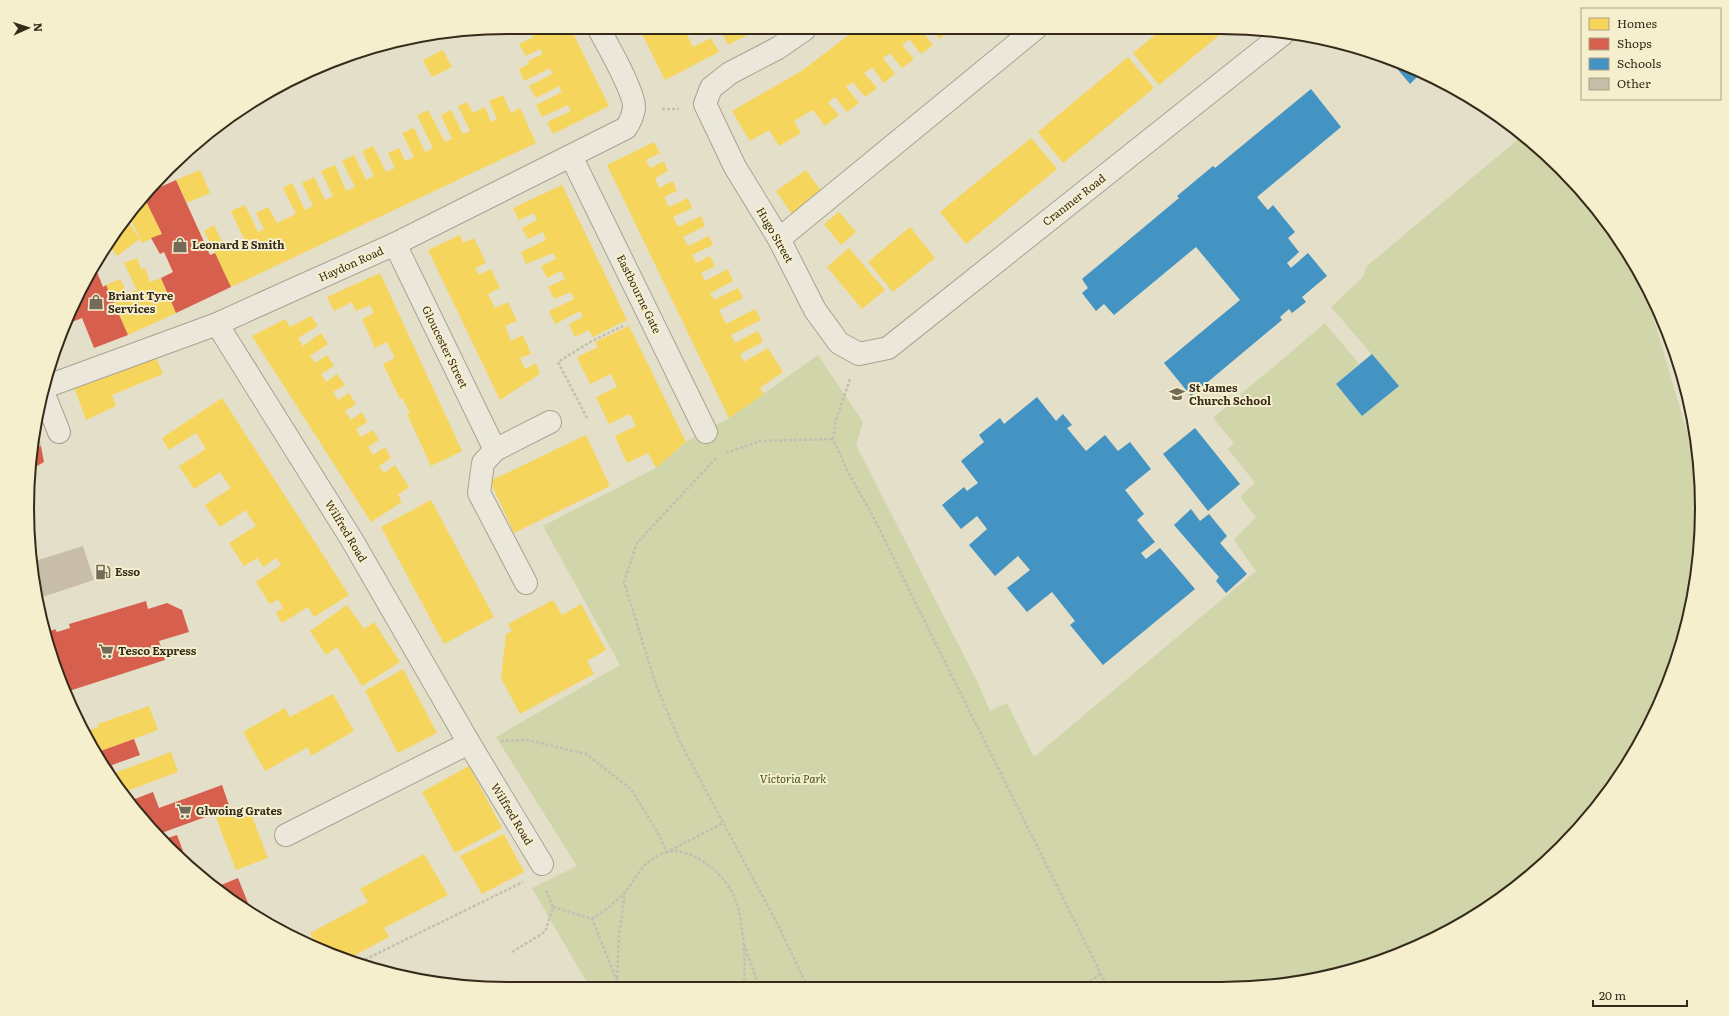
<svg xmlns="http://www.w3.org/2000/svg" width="1729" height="1016" viewBox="0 0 1729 1016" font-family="Literata,serif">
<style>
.green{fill:#d0d5aa}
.homes{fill:#f6d55c}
.shops{fill:#d6604d}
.schools{fill:#4393c3}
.building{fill:#c7bda9}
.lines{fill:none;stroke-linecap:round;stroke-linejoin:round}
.minor-casing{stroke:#a8a292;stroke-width:24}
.path{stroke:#c3bfb2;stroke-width:2.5;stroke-dasharray:3 2;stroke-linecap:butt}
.minor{stroke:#ebe8db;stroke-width:22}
.labels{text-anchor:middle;stroke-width:4;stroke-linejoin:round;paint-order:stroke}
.street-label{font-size:11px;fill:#362b1b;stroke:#f6efcd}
.poi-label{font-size:11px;font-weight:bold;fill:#362b1b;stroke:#f6efcd;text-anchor:start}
.park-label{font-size:11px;font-style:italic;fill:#415321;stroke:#f6efcd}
.rim{fill:none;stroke:#362b1b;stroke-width:2}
</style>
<rect width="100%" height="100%" fill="#e4dfc8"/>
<!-- green -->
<path class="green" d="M1522 136 1561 168 1621 241 1643 282 1698 470 1702 508 1693 602 1665 692 1621 775 1538 869 1461 925 1346 973 1253 988H590L532 888 577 866 496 737 620 665 543 526 656 468 686 442 729 418 818 355 863 422 856 445 978 683 990 711 1007 703 1034 757 1256 571 1234 540 1256 517 1240 497 1255 483 1228 449 1234 443 1213 418 1325 323 1359 364 1336 384 1362 416 1399 386 1331 307 1362 278 1367 266Z"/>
<!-- homes -->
<g class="homes">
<path d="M1164 28H1228L1159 85 1133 53Z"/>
<path d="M920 29 933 45 921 54 909 39 902 45 914 59 902 68 890 53 883 58 895 74 884 83 872 67 864 73 877 88 865 97 853 82 846 87 859 103 847 112 835 97 828 103 839 115 825 126 813 110 794 121 801 133 779 146 769 130 750 141 732 111 803 70 855 30Z"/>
<path d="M932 29H950L951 30 939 39Z"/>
<path d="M640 30H688L685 31 693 47 711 38 719 52 665 80Z"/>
<path d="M721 30H757L728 45Z"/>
<path d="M519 31H572L609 106 553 134 547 122 571 111 568 105 542 117 536 105 562 92 559 86 536 98 529 86 552 74 550 68 524 81 519 69 529 64 528 61 543 54 540 49 526 56 519 44 533 37 530 31 521 36Z"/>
<path d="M443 50 452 67 432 77 423 60Z"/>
<path d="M1128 57 1154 88 1063 163 1038 132Z"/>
<path d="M503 95 511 113 520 108 536 143 231 287 204 231 214 225 225 248 232 245 244 239 231 211 245 205 258 232 264 229 256 213 268 207 277 223 296 214 283 188 292 183 305 210 313 206 302 183 314 177 325 200 333 196 321 171 335 165 346 191 355 187 342 161 354 155 366 180 374 176 362 151 373 146 386 172 395 168 388 153 399 148 405 161 414 157 402 133 414 128 425 152 433 148 417 115 428 110 445 142 452 139 441 115 451 110 463 134 470 131 458 106 467 102 473 113 485 107 491 122 497 119 489 101Z"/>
<path d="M1031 138 1057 169 966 244 940 212Z"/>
<path d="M654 142 660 153 646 160 650 168 664 161 668 171 655 178 659 188 673 181 677 191 664 197 669 207 688 198 692 208 673 217 678 227 701 216 705 226 683 237 688 246 709 236 713 245 692 255 696 263 710 256 715 266 701 273 705 281 728 269 733 281 710 293 714 300 738 288 743 298 719 310 726 324 755 309 761 320 731 335 735 343 758 331 763 342 740 354 744 362 768 348 783 372 760 388 764 394 729 418 607 165Z"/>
<path d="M200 170 210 193 187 203 176 180Z"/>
<path d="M806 170 824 195 794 217 776 191Z"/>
<path d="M562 185 627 320 593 337 589 330 575 337 569 324 583 317 580 311 555 324 549 311 574 299 571 292 554 299 548 287 565 279 561 271 547 278 541 266 556 259 553 253 526 264 521 252 546 240 543 232 528 239 522 228 537 220 534 213 519 220 513 208Z"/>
<path d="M144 197 162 234 142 243 129 215Z"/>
<path d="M839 212 856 232 841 245 824 224Z"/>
<path d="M126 219 140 239 117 256 107 242Z"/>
<path d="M910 227 935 258 893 292 868 262Z"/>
<path d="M460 235 463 243 474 238 486 263 475 268 479 275 491 269 500 288 488 294 495 308 508 302 517 321 505 326 508 333 511 341 523 335 531 354 520 358 525 369 536 363 540 374 500 400 428 250Z"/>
<path d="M849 248 885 290 862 309 827 267Z"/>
<path d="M137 258 141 269 145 268 150 282 161 278 176 313 128 335 106 285 120 279 127 293 137 290 124 263Z"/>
<path d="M380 273 462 451 431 466 407 414 410 413 402 398 400 399 383 364 395 358 387 342 375 348 362 319 374 313 370 305 356 311 352 302 334 311 327 297Z"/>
<path d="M311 316 318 326 298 338 303 346 321 333 328 344 310 356 315 363 327 355 334 366 321 374 326 382 337 374 345 385 333 392 338 400 349 393 356 404 345 411 351 420 362 412 367 422 356 429 361 437 373 430 379 440 368 447 373 455 385 447 391 458 379 466 384 473 395 465 409 487 398 495 402 502 371 522 252 336 285 319 290 327Z"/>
<path d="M629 326 686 442 656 468 648 453 627 463 615 436 636 426 630 414 609 424 596 397 617 387 611 374 590 384 577 357 598 347 595 342Z"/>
<path d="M155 355 163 374 112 395 116 406 86 420 73 384Z"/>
<path d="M222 398 349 595 314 617 308 607 282 623 276 613 283 608 278 599 270 604 256 582 281 565 276 558 263 567 257 558 244 566 229 543 256 526 251 519 246 510 220 527 205 505 231 488 220 472 194 489 179 466 206 449 196 433 169 450 162 438Z"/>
<path d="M586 435 610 486 514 533 490 481Z"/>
<path d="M431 500 494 617 444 644 381 527Z"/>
<path d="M553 600 562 615 581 604 606 650 587 661 594 674 520 714 501 678 506 634 512 631 508 624Z"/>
<path d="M347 605 364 629 374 622 400 662 362 686 337 647 326 655 310 631Z"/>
<path d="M403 669 437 733 398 753 365 691Z"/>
<path d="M333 694 354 731 311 756 308 747 265 771 243 732 285 708 290 717Z"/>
<path d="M149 706 158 730 95 753 84 732 98 727V724Z"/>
<path d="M171 752 178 772 121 793 109 775Z"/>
<path d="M469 766 502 828 455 853 422 792Z"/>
<path d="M248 806 268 858 236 870 216 818Z"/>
<path d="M504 834 524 872 482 894 460 856Z"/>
<path d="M424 854 448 895 384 928 389 937 346 960 317 945 310 933 368 902 360 889Z"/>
</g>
<!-- shops -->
<g class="shops">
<path d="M176 180 210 255 215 253 231 287 176 313 161 278 173 272 164 252 160 254 151 238 162 234 144 197 147 193Z"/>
<path d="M95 267 103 287 106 285 128 335 94 348 82 318 67 324Z"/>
<path d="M41 446 44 462 30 470 31 449Z"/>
<path d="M146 601 148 609 167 603 182 610 189 632 159 641 165 660 66 692 53 663 45 633 55 629 57 632 70 628 69 624Z"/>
<path d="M134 739 140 755 112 765 115 772 109 775 95 753Z"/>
<path d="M222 785 230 808 156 835 127 802 153 792 159 808Z"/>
<path d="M177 835 183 851 175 854 161 840Z"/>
<path d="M238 878 252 913 241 908 216 887Z"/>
</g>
<!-- schools -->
<g class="schools">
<path d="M1389 59 1417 73 1420 74 1410 84Z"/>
<path d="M1311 89 1341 127 1257 197 1268 210 1273 205 1295 232 1288 238 1299 252 1287 263 1291 268 1308 253 1327 276 1302 297 1306 302 1292 313 1289 309 1280 317 1282 320 1191 396 1164 363 1240 300 1196 247 1114 315 1104 304 1096 311 1082 293 1088 288 1082 279 1179 198 1177 196 1213 166 1215 168Z"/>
<path d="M1372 354 1399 386 1362 416 1336 384Z"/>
<path d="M1037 397 1056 421 1063 414 1072 425 1067 428 1086 451 1105 435 1118 451 1130 442 1151 469 1125 490 1144 514 1137 520 1155 542 1141 553 1146 559 1160 548 1195 589 1103 665 1070 625 1075 621 1052 592 1027 612 1007 588 1030 570 1018 556 995 576 969 545 987 529 977 516 961 529 942 505 964 487 967 491 978 483 961 461 984 442 979 435 1000 418 1004 424Z"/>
<path d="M1195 428 1240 484 1208 511 1163 454Z"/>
<path d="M1191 509 1200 521 1209 514 1227 536 1220 543 1247 574 1226 593 1216 581 1219 577 1174 525Z"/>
</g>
<!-- building -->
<g class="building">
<path d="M36 426 41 446 31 449V445Z"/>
<path d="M83 546 94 580 36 599 32 562Z"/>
</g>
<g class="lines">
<defs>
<g id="minor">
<path d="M804 30 778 48 730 73 711 88 705 104 735 167 779 239 815 310 839 343 859 354 888 348 1283 34"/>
<path d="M571 156 706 432"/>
<path d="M779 239 1035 29"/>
<path d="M395 244 495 450"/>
<path d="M217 324 352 540 469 743 542 864"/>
<path d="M45 387 217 324 290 291 395 244 626 128C630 122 633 116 634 108 635 93 608 46 600 31"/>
<path d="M43 392 59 432"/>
<path d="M526 583 479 493 483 463 495 450 550 422"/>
<path d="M286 835 469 743"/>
</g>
</defs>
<!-- minor casing -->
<use href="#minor" class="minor-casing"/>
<!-- path -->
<g class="path">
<path d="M662 109H679"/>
<path d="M850 379 836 420 833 439 849 474 873 516 918 608 1108 988"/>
<path d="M587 418 558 362 592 341 623 326"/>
<path d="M726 453 760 441 833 439"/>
<path d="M716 458 637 543 624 582 656 685 680 742 778 925 808 988"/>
<path d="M501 741 528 740 586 754 631 789 657 831 667 852 723 823"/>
<path d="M553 907 592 919 620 988"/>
<path d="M592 919C604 911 615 903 625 892 638 877 639 865 659 855 670 849 680 851 691 855 709 862 732 884 737 904 743 925 747 966 743 988"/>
<path d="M744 944 756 978 761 988"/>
<path d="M512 952 545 932 553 907 546 890"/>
<path d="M356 964 523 882"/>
<path d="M617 978 619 936 625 892"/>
<path d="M1082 988 1100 974"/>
</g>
<!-- minor -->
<use href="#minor" class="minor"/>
</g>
<!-- icons -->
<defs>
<symbol id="shop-bare" viewBox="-9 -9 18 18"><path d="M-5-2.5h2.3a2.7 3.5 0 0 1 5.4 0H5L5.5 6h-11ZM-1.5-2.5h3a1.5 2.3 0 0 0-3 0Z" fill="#736a58" stroke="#f6efcd" stroke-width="2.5" paint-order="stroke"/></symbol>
<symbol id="school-bare" viewBox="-9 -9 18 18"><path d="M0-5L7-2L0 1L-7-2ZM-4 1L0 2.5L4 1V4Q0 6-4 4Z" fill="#736a58" stroke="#f6efcd" stroke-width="2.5" paint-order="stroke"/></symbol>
<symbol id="fuel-bare" viewBox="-9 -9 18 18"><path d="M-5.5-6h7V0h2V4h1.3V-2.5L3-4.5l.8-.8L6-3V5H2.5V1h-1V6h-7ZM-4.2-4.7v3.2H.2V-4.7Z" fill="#736a58" stroke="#f6efcd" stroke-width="2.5" paint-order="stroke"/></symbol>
<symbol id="supermarket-bare" viewBox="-9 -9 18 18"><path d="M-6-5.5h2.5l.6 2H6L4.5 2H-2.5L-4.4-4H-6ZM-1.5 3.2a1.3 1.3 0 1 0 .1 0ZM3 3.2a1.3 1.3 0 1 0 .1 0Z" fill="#736a58" stroke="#f6efcd" stroke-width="2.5" paint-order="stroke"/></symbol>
</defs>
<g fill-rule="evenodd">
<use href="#shop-bare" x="169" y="234" width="22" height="22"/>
<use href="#shop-bare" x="85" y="291" width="22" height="22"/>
<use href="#school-bare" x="1166" y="383" width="22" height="22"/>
<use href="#fuel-bare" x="92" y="561" width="22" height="22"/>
<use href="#supermarket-bare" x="95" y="640" width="22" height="22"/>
<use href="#supermarket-bare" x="173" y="800" width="22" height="22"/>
</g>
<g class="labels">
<!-- street labels -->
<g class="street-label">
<text transform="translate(1074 200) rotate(-38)" y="4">Cranmer Road</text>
<text transform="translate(775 235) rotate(60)" y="4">Hugo Street</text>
<text transform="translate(351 264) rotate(-24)" y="4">Haydon Road</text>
<text transform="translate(639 294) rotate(64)" y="4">Eastbourne Gate</text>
<text transform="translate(445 347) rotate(64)" y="4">Gloucester Street</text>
<text transform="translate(346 531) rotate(59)" y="4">Wilfred Road</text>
<text transform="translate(512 814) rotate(59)" y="4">Wilfred Road</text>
</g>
<!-- poi labels -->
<g class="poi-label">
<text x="192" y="249">Leonard E Smith</text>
<text x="108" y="300">Briant Tyre<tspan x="108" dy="13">Services</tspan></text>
<text x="1189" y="392">St James<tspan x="1189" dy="13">Church School</tspan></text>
<text x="115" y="576">Esso</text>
<text x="118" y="655">Tesco Express</text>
<text x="196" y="815">Glwoing Grates</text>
</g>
<!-- park labels -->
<g class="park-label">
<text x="793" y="783">Victoria Park</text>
</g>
</g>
<!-- crop -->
<path d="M0 0H1729V1016H0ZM508 34H1221A474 474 0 0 1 1695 508V508A474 474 0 0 1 1221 982H508A474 474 0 0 1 34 508V508A474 474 0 0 1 508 34Z" fill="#f6efcd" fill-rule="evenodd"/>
<path class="rim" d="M508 34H1221A474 474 0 0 1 1695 508V508A474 474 0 0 1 1221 982H508A474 474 0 0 1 34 508V508A474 474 0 0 1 508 34Z"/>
<!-- legend -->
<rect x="1581" y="8" width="140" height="92" fill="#f6efcd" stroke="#a9a186"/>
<rect x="1589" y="18" width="20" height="12" fill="#f6d55c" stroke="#a9a186"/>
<text x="1617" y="28" font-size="12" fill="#362b1b">Homes</text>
<rect x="1589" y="38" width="20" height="12" fill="#d6604d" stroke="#a9a186"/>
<text x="1617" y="48" font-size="12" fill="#362b1b">Shops</text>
<rect x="1589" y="58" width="20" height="12" fill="#4393c3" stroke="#a9a186"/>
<text x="1617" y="68" font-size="12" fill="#362b1b">Schools</text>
<rect x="1589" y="78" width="20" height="12" fill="#c7bda9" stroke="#a9a186"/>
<text x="1617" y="88" font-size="12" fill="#362b1b">Other</text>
<!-- north arrow -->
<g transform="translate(28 28) rotate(87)" stroke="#f6efcd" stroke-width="3" paint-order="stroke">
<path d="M0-3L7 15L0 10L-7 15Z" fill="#362b1b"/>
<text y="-6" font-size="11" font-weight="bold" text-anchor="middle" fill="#362b1b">N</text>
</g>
<!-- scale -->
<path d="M1593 1000v6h94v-6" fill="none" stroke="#362b1b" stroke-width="2"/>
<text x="1599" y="1000" font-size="12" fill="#362b1b" stroke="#f6efcd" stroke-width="3" paint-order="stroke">20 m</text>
</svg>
